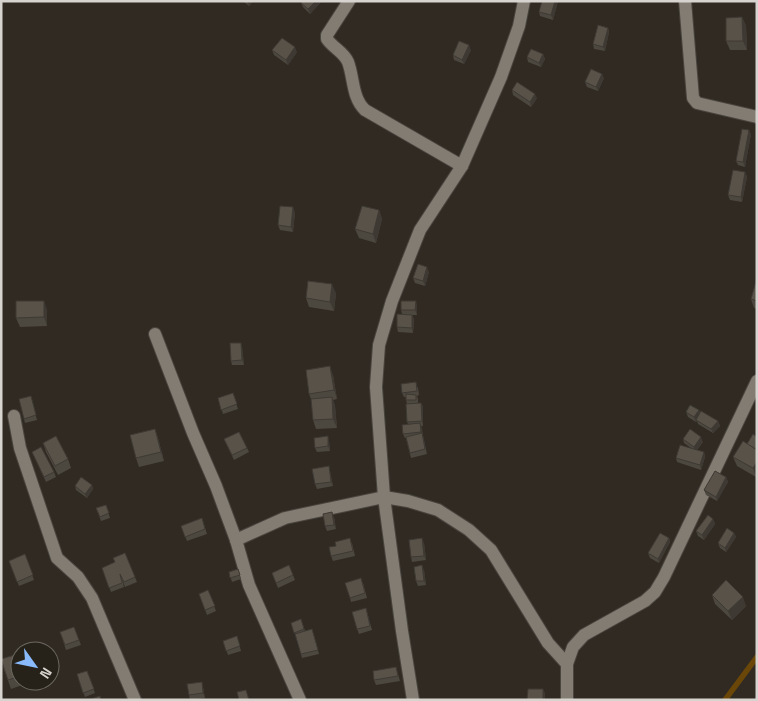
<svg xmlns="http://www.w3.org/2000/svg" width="758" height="701" viewBox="0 0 758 701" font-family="'Space Grotesk',sans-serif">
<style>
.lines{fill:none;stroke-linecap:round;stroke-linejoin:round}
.stream{stroke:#6a4709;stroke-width:5.5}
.street-casing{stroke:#4a453f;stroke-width:14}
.street{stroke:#837c73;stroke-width:12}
.wall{fill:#4c473f}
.shaded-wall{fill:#3e3933}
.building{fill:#585249;stroke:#3e3933}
</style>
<rect width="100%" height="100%" fill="#302a23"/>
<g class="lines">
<!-- stream -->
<path class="stream" d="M725 700 757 657"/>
<defs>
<g id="street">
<path d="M349 1 327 35V39C333 48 344 52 348 62 354 78 352 98 365 110L462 166"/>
<path d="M685 1 693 98 697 103 757 117"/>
<path d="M155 334 193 433 216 486 236 540 249 585 300 700"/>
<path d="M14 416 20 448 57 558 78 577 92 598 135 700"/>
<path d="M236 540 285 518 384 497 408 501 438 510 469 530 491 550 548 643 567 664"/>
<path d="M413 700 402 631 384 497 376 387 379 345 392 301 420 230 462 166 501 77 519 26 524 1"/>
<path d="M567 700V664L573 647 584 635 645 601 655 592 664 577 757 381"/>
</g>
</defs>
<!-- street casing -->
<use href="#street" class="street-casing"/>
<!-- street -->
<use href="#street" class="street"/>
</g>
<!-- wall -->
<g class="wall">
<path d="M243 1H253L249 6Z"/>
<path d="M322 1 310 14 303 7 301 3Z"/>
<path d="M542 1H558L553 20 540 16 539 12Z"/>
<path d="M742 17 746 26 747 50H730L726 41Z"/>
<path d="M608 28 609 32 605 51 594 49 593 44Z"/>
<path d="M272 50 297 52 288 65 274 55Z"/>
<path d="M471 50 464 64 454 60 453 55Z"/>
<path d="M543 54 545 59 541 67 528 62 527 57Z"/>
<path d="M604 78 598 91 587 87 585 82Z"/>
<path d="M512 90 537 98 531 107 513 95Z"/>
<path d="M751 134 745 167 738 165 736 161Z"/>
<path d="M745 172 747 177 742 202 730 200 728 195Z"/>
<path d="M379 210 382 219 376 243 359 238 355 229Z"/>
<path d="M295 212 293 232 280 230 278 225Z"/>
<path d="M429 272 425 286 415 283 413 278Z"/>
<path d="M757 278V309L754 308 751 299Z"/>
<path d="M336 293 334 311 309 307 306 298Z"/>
<path d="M417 305V315H412L414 319 413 333 398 332 397 327 402 314 401 310Z"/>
<path d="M47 310V326L20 327 16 318Z"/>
<path d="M242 347 244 365H232L231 361Z"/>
<path d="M333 375 337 399 333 400 335 406 337 428 316 429 313 420 311 399 309 394Z"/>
<path d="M418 387 419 395 417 396 418 399V403H421L423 407V426H421L427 454 411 458 406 438H405L403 434 408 424 407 422V404L406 400V397H404L402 393Z"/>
<path d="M233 393 238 409 223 414 218 398Z"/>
<path d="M32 401 37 420 25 423 24 419Z"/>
<path d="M699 410 700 412 718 421 720 426 713 433 698 424 697 421 696 422 688 417 686 412Z"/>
<path d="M155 429 158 438 164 461 139 467 136 458Z"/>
<path d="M757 437V477H756L737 466 733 457 747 444Z"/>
<path d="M224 439 247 448 249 452 234 460Z"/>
<path d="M683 439 703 442 697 450 704 452 705 457 701 470 677 462 676 458 691 448 684 443Z"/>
<path d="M329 441 330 451 317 452 315 448Z"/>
<path d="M43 443 68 459 71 468 58 475 46 452Z"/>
<path d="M32 452 54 472 56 477 46 482Z"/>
<path d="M330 471 333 486 317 489 315 484Z"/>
<path d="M726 477 728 482 717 501 706 495 704 490Z"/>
<path d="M92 485 93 489 87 498 76 490 75 486Z"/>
<path d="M106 505 110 518 101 521 96 508Z"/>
<path d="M334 517 336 529 327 531 325 526Z"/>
<path d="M202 518 207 534 187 541 181 526Z"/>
<path d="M713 519 715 524 704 540 698 536 696 531Z"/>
<path d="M734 533 736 537 726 552 720 548 718 543Z"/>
<path d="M669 538 670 542 659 563 650 558 648 553Z"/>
<path d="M352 543 355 556 333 561 331 556 336 546Z"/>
<path d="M424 543 426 560 412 562 411 557Z"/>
<path d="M125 553 137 582 125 587 122 579 124 587 111 592 102 568 115 562Z"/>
<path d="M25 554 34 580 19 586 9 561Z"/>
<path d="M238 569 241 579 232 582 229 572Z"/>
<path d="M424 570 426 585 418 586 416 581Z"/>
<path d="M272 573 293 575 295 580 278 588Z"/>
<path d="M363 583 367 598 351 602 350 598Z"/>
<path d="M208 590 216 611 207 615 199 594Z"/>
<path d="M712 595 746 606 732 620 715 604Z"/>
<path d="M366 608 372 630 359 634 357 629Z"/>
<path d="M301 619 305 631 312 629 319 654 302 658 296 637 291 623Z"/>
<path d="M74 627 81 645 66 650 60 632Z"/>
<path d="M237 636 241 651 228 655 223 641Z"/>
<path d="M20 659V681H27L28 683 11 689 1 661Z"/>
<path d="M396 667 400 681 376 685 374 680Z"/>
<path d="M87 671 95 693 85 697 77 674Z"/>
<path d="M203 687 205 698 190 700 189 695Z"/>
</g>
<!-- shaded-wall -->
<g class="shaded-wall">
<path d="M247 1H253L249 6Z"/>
<path d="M316 1H322L310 14 308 9Z"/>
<path d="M555 1H558L553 20 551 15Z"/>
<path d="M742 17 746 26 747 50 743 41Z"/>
<path d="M608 28 609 32 605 51 603 47Z"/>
<path d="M469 45 471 50 464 64 462 60Z"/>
<path d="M295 47 297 52 288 65 286 60Z"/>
<path d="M543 54 545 59 541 67 539 63Z"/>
<path d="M602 74 604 78 598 91 596 87Z"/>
<path d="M535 94 537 98 531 107 530 102Z"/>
<path d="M749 130 751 134 745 167 743 162Z"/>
<path d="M745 172 747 177 742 202 741 197Z"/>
<path d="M293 207 295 212 293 232 291 227Z"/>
<path d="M379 210 382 219 376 243 373 234Z"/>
<path d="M427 267 429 272 425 286 423 281Z"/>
<path d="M332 284 336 293 334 311 330 302Z"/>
<path d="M44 301 47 310V326L44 317Z"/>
<path d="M416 301 417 305V315L415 310Z"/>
<path d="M412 315 414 319 413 333 412 328Z"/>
<path d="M241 343 242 347 244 365 242 360Z"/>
<path d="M330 366 333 375 337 399 334 390Z"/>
<path d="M332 397 335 406 337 428 333 419Z"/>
<path d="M421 403 423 407V426L422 421Z"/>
<path d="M699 410 701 415 696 420V422L694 417Z"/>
<path d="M718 421 720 426 713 433 711 429Z"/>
<path d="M420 423 422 427 423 436 427 454 421 432Z"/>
<path d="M155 429 158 438 164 461 161 452Z"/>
<path d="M328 436 329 441 330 451 328 446Z"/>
<path d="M701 437 703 442 695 452 694 447Z"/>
<path d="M704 452 705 457 701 470 700 465Z"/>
<path d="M757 462V477H756L753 468Z"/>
<path d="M329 466 333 486 331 482Z"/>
<path d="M726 477 728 482 717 501 716 497Z"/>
<path d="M92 485 93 489 87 498 85 494Z"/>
<path d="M332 512 334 517 336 529 334 525Z"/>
<path d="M713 519 715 524 704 540 702 535Z"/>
<path d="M734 533 736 537 726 552 725 548Z"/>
<path d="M422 538 424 543 426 560 424 556Z"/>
<path d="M669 538 670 542 659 563 658 559Z"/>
<path d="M422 565 424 570 426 585 424 581Z"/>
<path d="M743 597 746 606 732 620 728 611Z"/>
<path d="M202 682 203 687 205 698 203 693Z"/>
<path d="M543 689 545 693V700H543Z"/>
</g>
<!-- building -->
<g class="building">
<path d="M302 1H316L308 9 301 3Z"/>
<path d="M542 1H555L551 15 539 12Z"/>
<path d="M742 17 743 41H726V18Z"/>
<path d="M598 25 608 28 603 47 593 44Z"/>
<path d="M282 38 295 47 286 60 272 50Z"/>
<path d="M459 41 469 45 462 60 453 55Z"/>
<path d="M531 49 543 54 539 63 527 57Z"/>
<path d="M591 69 602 74 596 87 585 82Z"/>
<path d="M517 82 535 94 530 102 512 90Z"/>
<path d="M742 129 749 130 743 162 736 161Z"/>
<path d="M733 170 745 172 741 197 728 195Z"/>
<path d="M280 206 293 207 291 227 278 225Z"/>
<path d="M362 206 379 210 373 234 355 229Z"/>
<path d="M418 264 427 267 423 281 413 278Z"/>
<path d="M757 278V301L751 299Z"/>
<path d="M308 281 332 284 330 302 306 298Z"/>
<path d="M16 301H44V317L16 318Z"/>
<path d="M401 301H416L415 310H401Z"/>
<path d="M397 314 412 315V328L397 327Z"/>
<path d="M230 343H241L242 360 231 361Z"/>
<path d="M330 366 334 390 309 394 306 370Z"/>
<path d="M416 382 417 391 402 393 401 384Z"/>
<path d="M233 393 237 404 221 410 218 398Z"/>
<path d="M406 394 416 395V400H406Z"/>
<path d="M31 396 36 415 24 419 19 399Z"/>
<path d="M332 397 333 419 313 420 311 399Z"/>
<path d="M421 403 422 421 407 422 406 404Z"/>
<path d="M690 405 699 410 694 417 686 412Z"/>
<path d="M701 411 718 421 711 429 696 420Z"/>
<path d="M420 423 421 432 403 434 402 425Z"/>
<path d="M155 429 161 452 136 458 130 435Z"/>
<path d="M690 429 701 437 694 447 683 439Z"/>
<path d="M239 432 247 448 232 455 224 439Z"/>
<path d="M422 433 425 449 410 453 406 437Z"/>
<path d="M753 434 757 437V450L747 444Z"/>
<path d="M56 436 68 459 55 466 43 443Z"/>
<path d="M328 436V446L315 448 314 438Z"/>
<path d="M743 441 757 450V462L753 468 733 457Z"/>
<path d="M680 445 704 452 700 465 676 458Z"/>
<path d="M41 447 54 472 44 477 32 452Z"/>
<path d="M329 466 331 482 315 484 312 469Z"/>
<path d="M715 471 726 477 716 497 704 490Z"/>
<path d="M81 477 92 485 85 494 75 486Z"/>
<path d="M106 505 109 513 100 517 96 508Z"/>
<path d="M332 512 334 525 325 526 323 514Z"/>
<path d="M708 515 713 519 702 535 696 531Z"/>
<path d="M202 518 205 529 185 537 181 526Z"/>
<path d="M727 528 734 533 725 548 718 543Z"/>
<path d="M660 533 669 538 658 559 648 553Z"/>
<path d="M350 538 353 551 331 556 329 547 336 546 335 542Z"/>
<path d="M422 538 424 556 411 557 409 540Z"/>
<path d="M125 553 135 577 124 582 120 574 122 583 109 588 102 568 115 562 113 558Z"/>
<path d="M25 554 33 575 17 582 9 561Z"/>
<path d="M289 565 293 575 276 583 272 573Z"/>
<path d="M422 565 424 581H416L414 567Z"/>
<path d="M238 569 240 575 230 578 229 572Z"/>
<path d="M361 578 365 593 350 598 345 583Z"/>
<path d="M726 580 743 597 728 611 712 595Z"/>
<path d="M208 590 215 606 205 610 199 594Z"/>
<path d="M366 608 370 626 357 629 352 612Z"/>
<path d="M301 619 304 629 294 633 291 623Z"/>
<path d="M74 627 79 640 65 645 60 632Z"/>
<path d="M312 629 318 650 301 654 295 634Z"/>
<path d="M237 636 240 646 226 651 223 641Z"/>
<path d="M18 654 20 659V676L8 680 1 659Z"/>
<path d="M396 667 398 676 374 680 373 671Z"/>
<path d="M87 671 94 689 83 693 77 674Z"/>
<path d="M202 682 203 693 189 695 187 684Z"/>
<path d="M528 689H543V700H527Z"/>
<path d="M246 690 249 700H239L237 692Z"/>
<path d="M100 696 101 700H87Z"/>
</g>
<!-- border -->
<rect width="758" height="701" fill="none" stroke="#d7d4cf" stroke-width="5"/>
<!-- north arrow -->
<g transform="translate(35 666) rotate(123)"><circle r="24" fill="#262119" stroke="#6d6962"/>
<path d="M0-4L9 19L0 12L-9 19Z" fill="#88bafc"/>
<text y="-8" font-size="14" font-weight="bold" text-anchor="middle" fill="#d7d4cf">N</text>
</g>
</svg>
